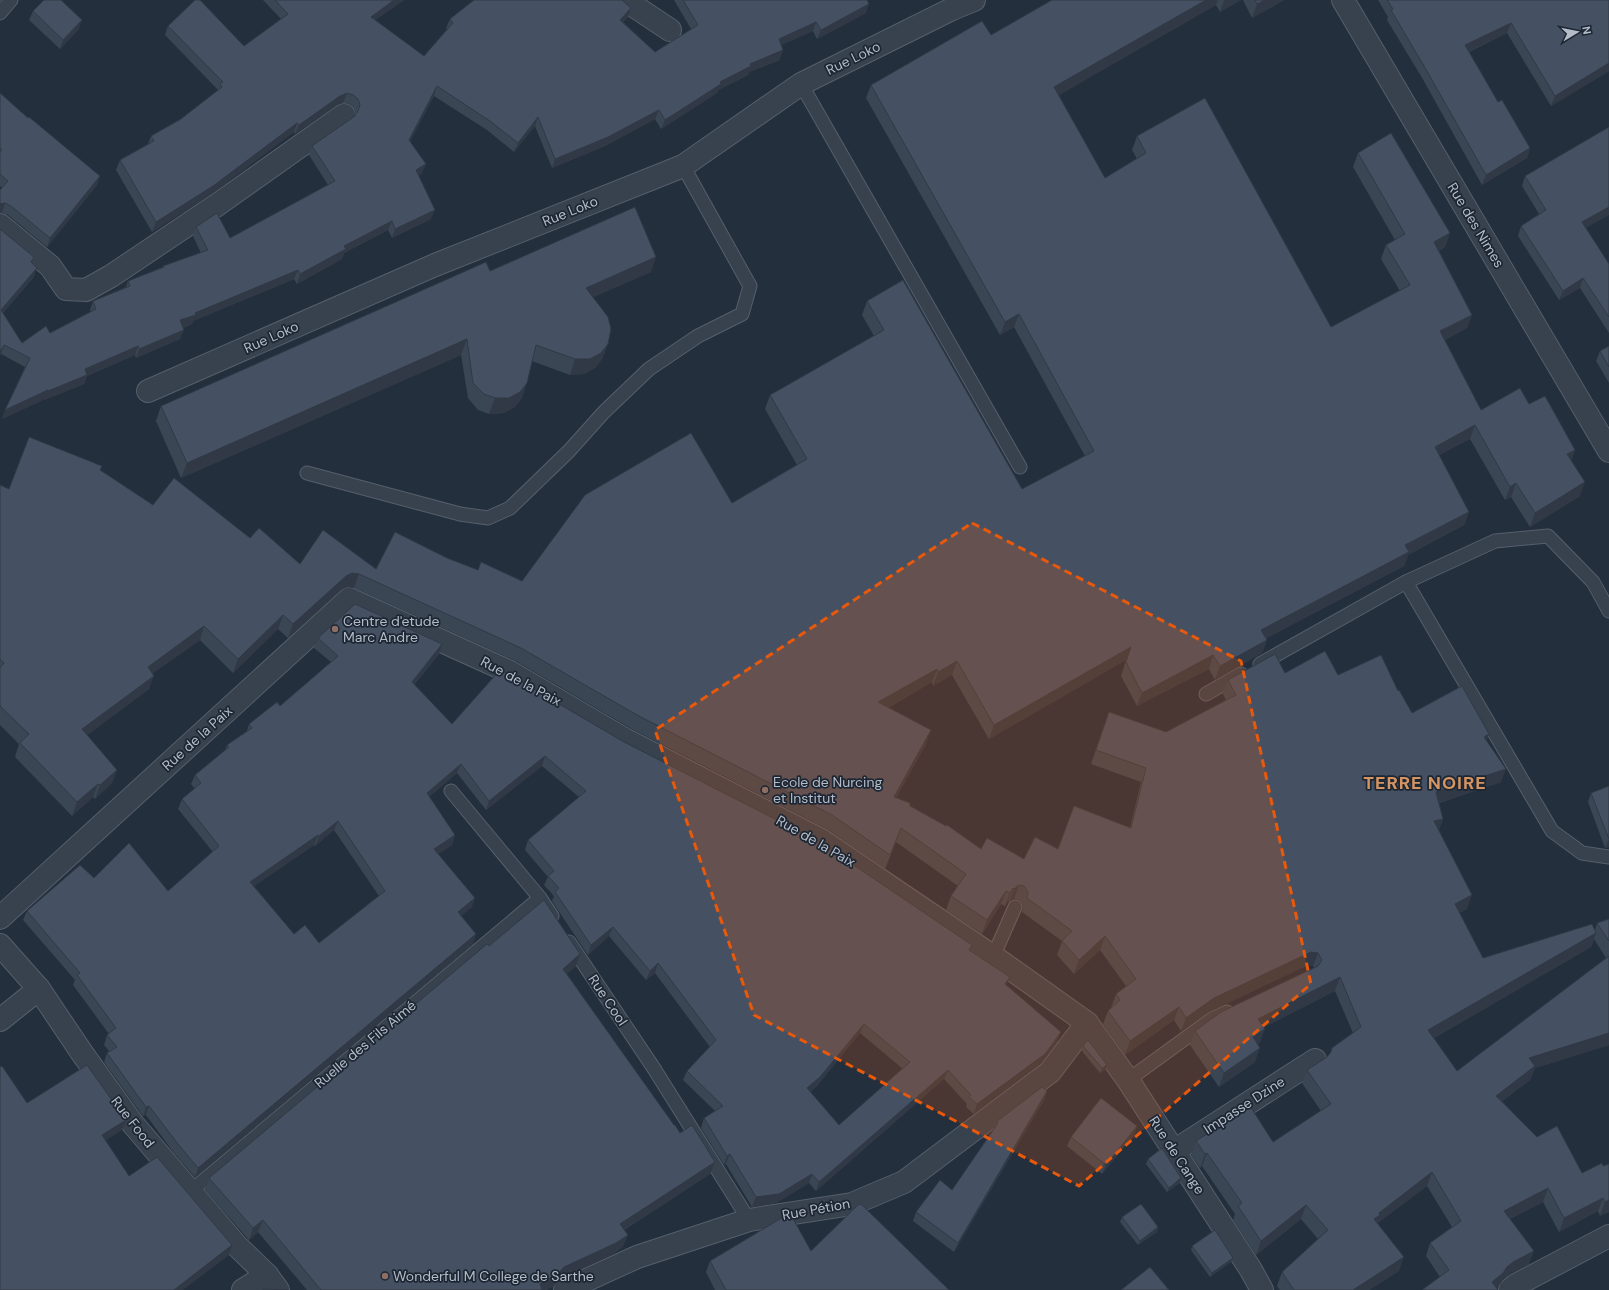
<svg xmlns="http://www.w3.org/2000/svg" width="1609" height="1290" viewBox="0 0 1609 1290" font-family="'DM Sans',sans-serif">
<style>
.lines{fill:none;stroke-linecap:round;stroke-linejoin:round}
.lane-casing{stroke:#565f6c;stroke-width:15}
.street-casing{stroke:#565f6c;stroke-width:24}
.lane{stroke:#38414e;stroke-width:13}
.street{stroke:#38414e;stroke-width:22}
.wall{fill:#3b4654;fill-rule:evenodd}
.shaded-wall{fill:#303945}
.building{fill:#455162;stroke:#303945;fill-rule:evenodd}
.marked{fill:#e8590c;fill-opacity:0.2;stroke:#e8590c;stroke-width:3;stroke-dasharray:8 5;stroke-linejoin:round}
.education-dot{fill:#8d6e63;stroke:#1d2633;stroke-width:1.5}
.labels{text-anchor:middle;stroke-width:3.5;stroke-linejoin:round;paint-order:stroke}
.street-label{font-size:14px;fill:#b4bcc9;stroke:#1d2633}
.poi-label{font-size:14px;fill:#b4bcc9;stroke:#1d2633;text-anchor:start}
.district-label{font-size:18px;font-weight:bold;letter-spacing:1px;fill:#d59563;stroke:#1d2633}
</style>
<rect width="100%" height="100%" fill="#242f3e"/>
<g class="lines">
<defs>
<g id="lane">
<path d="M0 13 11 0"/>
<path d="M801 84 1020 467"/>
<path d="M307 473 460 514 488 518 510 508 569 451 604 412 649 369 698 336 742 314 750 286 683 166"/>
<path d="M1406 582 1552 831 1582 853 1609 857"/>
<path d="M1260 664 1406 582 1495 541 1548 536 1593 582 1609 611"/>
<path d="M1206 694 1241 674"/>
<path d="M451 791 540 898 552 916"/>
<path d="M569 942 653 1067 749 1220"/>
<path d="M993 957 1015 907"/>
<path d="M1128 1080 1212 1019 1227 1012"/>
<path d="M191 1191 540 898"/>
</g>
<g id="street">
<path d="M625 0 670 30"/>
<path d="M1343 0 1609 451"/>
<path d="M0 225 50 266 66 289 86 290 111 276 217 205 344 115"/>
<path d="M148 391 435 265 683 166 801 84 952 9 974 0"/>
<path d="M0 918 349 599 510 672 626 740 821 840 1004 964 1087 1023 1128 1080 1251 1270 1262 1290"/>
<path d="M0 945 39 989 82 1053 133 1124 236 1245 267 1275 278 1290"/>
<path d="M0 1020 39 989"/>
<path d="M1174 1151 1315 1060"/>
<path d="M243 1290 267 1275"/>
<path d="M565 1290 637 1257 749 1220 852 1204 904 1182 1050 1072 1087 1023"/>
<path d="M1510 1290 1516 1285 1609 1236"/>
</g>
</defs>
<!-- lane casing -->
<use href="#lane" class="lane-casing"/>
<!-- street casing -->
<use href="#street" class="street-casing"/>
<!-- lane -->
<use href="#lane" class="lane"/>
<!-- street -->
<use href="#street" class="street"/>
</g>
<!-- wall -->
<g class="wall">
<path d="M263 0H404L375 20 424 56 447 29 446 28 450 19 474 0H622L628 17 623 22 655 52 691 29 674 0H867L866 13 817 39 813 31 781 45 780 60 749 72 748 75 718 90 717 93 661 129 655 119 605 146 552 168 535 126 514 152 487 130 434 96 410 141 422 173 419 175 431 219 392 238 388 230 344 253 342 259 297 284 294 279 193 321 192 324 183 328 180 339 136 358 135 355 87 376 84 384 44 400 45 399 2 419 5 410 25 367 1 354 0 355V229L32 263 34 277 3 313 22 343 50 333 91 312 90 310 93 301 126 287 128 281 163 267V266L201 253 193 236 196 227 230 238 328 185 309 155 312 146 355 116 356 114 354 108 350 104 343 103 337 105 295 134 294 132 210 195 152 232 116 170 120 160 148 144 151 136 181 119 218 90 165 35 168 26 244 46 281 19Z"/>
<path d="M1052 0H1241L1220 12 1216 5 1058 95 1105 178 1137 159 1132 150 1137 136 1331 327 1400 291 1381 259 1386 245 1395 240 1353 167 1358 153 1450 233 1445 247 1439 251 1472 315 1467 328 1445 340 1481 410 1529 404 1575 450 1571 461 1580 496 1530 527 1511 497 1505 500 1470 439 1439 455 1469 512 1464 525 1408 555 1404 566 1266 638 1267 640 1262 653 1215 680 1209 669 1137 706 1121 676 1126 660 989 739 952 675 933 686 932 682 888 708 926 744 896 798 981 849 1024 859 1130 828 1141 782 1091 764 1109 712 1166 732 1226 700 1223 694 1228 680 1285 673 1338 675 1398 691 1412 713 1489 734 1486 741 1501 782 1439 803 1443 819 1439 830 1467 909 1459 913 1483 958 1595 930 1597 923 1609 919V1045L1535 1068 1530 1080 1502 1101 1537 1137 1582 1173 1609 1164V1212L1600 1216 1598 1211 1559 1232 1543 1202 1510 1219 1529 1264 1508 1275 1502 1281 1498 1287 1440 1277 1426 1256 1430 1243 1452 1227 1427 1186 1377 1223 1399 1271 1369 1290H1280L1277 1286 1282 1272 1318 1239 1301 1219 1256 1255 1233 1220 1235 1214 1202 1166 1200 1168 1191 1155 1196 1141 1273 1142 1321 1111 1302 1083 1307 1070 1327 1057 1330 1053 1332 1048 1353 1033 1335 991 1264 1027 1260 1042 1258 1044 1255 1062 1219 1087 1190 1045 1195 1031 1314 968 1313 966H1306L1209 1012 1181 1031 1174 1020 1125 1055 1103 1024 1108 1011 1111 1008 1116 994 1126 986 1100 950 1074 974 1057 955 1062 941 1022 912 1023 906 1019 900 1014 899 1009 902 1008 901 1005 906 1001 904 982 934 946 910 951 896 958 886 896 842 885 869 827 829 632 729 516 661 354 588 347 587 341 590 288 638 278 629 233 673 200 640 153 673 149 689 87 735 117 770 112 783 95 799 93 797 72 816 15 757 19 744 0 725V485L9 489 100 470 153 505 250 538 300 564 376 569 447 558 478 570 522 581 732 503 797 465 765 409 770 395 874 336 862 315 867 301 1022 489 1085 456 1014 327 1000 335 866 98 871 85 991 35ZM1594 939 1606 958 1457 1071 1434 1038 1591 947Z"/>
<path d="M1243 0H1284L1252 18Z"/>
<path d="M1378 0H1609V71L1551 106 1507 33 1469 52 1498 102 1530 148 1527 158 1482 185 1421 76 1387 20 1388 17Z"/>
<path d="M33 11 79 29 60 49 29 20Z"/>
<path d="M0 93 28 118 100 176 97 185 47 247 8 215 2 213V188L0 186Z"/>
<path d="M1525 176 1586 228 1609 264V333L1580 288 1559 300 1518 236 1521 226 1539 214 1522 186Z"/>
<path d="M490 271 651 272 593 297 608 344 602 359 595 368 584 374 570 375 532 361 522 398 515 407 504 413 489 414 478 410 468 398 461 355 181 478 156 421 161 406Z"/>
<path d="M1609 346V383L1596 361 1600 351Z"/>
<path d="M318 638 439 654 414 685 452 724 500 670 970 950 1006 986 1057 1042 1041 1063 974 1114 966 1107 967 1104 944 1079 816 1191 809 1183 776 1203 752 1207 726 1164 724 1165 701 1128 704 1118 715 1111 683 1080 687 1071 710 1047 655 973 646 980 609 936 588 955 552 901 554 896 544 885 548 877 525 850 528 840 579 797 542 766 486 810 457 773 429 797 455 835 452 845 438 854 472 907 461 916 473 944 195 1177 174 1153 146 1115 143 1116 104 1062 107 1053 109 1051 104 1045 107 1035 109 1034 73 985 75 980 23 920 27 911 94 878 168 891 213 852 178 809 182 799 195 789 191 784 195 775 225 750 227 745 247 731 249 724 280 706 331 662 314 648ZM334 830 379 896 319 943 294 934 254 886 314 845 315 846ZM860 1033 903 1069 839 1125 810 1092 817 1086Z"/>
<path d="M1609 786V847L1605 848 1588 802 1591 793Z"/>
<path d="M489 946 580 954 576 966 567 974 674 1125 680 1133 715 1162 710 1174 624 1230 623 1247 611 1255 560 1279 554 1286 546 1290H307L258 1232 249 1240 205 1190 209 1178Z"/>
<path d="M1083 1046 1107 1065 1105 1070 1100 1073 1082 1051Z"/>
<path d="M1047 1091 1044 1100 954 1252 913 1221 916 1212 952 1190 993 1131 996 1122Z"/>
<path d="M1137 1126 1134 1135 1102 1174 1067 1146 1071 1137Z"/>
<path d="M1148 1159 1181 1178 1180 1183 1167 1192 1146 1164Z"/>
<path d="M1122 1217 1158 1227 1157 1232 1138 1245 1120 1222Z"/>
<path d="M1192 1246 1231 1262 1210 1277 1191 1250Z"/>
<path d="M811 1251 949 1290H715L706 1272 710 1261Z"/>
</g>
<!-- shaded-wall -->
<g class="shaded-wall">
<path d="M394 0H404L367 26 371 17Z"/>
<path d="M1206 0H1218L1216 5 1049 101 1054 87Z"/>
<path d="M1224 0H1241L1220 12Z"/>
<path d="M1265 0H1284L1252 18 1257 4Z"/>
<path d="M869 4 866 13 817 39 821 30Z"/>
<path d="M631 8 628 17 617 29 620 20Z"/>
<path d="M82 20 79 29 60 49 63 40Z"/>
<path d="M816 22 813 31 775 48 779 39Z"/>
<path d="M1511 23 1507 33 1461 55 1465 45Z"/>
<path d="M783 50 780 60 749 72 748 75 718 90 717 93 661 129 665 120 720 82 750 64Z"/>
<path d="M1609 63V71L1551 106 1555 96Z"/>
<path d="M437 86 434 96 406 149 409 140Z"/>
<path d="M347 93 343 103 337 105 295 134 299 125 340 96Z"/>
<path d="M659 110 655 119 605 146 552 168 555 159Z"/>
<path d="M538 117 535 126 514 152 518 143Z"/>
<path d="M297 123 294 132 210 195 152 232 156 222Z"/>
<path d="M1530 148 1527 158 1482 185 1486 175Z"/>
<path d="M426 164 422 173 413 179 416 170Z"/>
<path d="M100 176 97 185 47 247 50 238Z"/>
<path d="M5 203 2 213H0V204Z"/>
<path d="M1609 207V215L1579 232 1582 222Z"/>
<path d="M435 210 431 219 392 238 395 229Z"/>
<path d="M392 221 388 230 344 253 342 259 297 284 300 274 344 246Z"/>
<path d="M1450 233 1445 247 1429 256 1434 242Z"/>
<path d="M656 257 651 272 580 303 586 288Z"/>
<path d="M37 268 34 277 0 316 1 310Z"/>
<path d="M298 270 294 279 193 321 192 324 177 330 180 320 195 313Z"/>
<path d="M1583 278 1580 288 1559 300 1563 291Z"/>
<path d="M1019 314 1014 327 1000 335 1005 322Z"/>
<path d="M1472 315 1467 328 1435 345 1440 331Z"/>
<path d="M184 330 180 339 136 358 139 349Z"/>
<path d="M467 339 461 355 181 478 187 463Z"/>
<path d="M608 344 602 359 595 368 584 374 570 375 575 359Z"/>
<path d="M4 345 1 354 0 355V352Z"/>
<path d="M138 346 135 355 87 376 84 384 44 400 45 399 2 419 5 410 85 369Z"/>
<path d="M527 383 522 398 515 407 504 413 489 414 495 398Z"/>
<path d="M1475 425 1470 439 1430 460 1435 447Z"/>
<path d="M1575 450 1570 464 1567 454Z"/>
<path d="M1585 482 1580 496 1530 527 1535 513Z"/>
<path d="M1516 483 1511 497 1505 500 1510 487Z"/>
<path d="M1469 512 1464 525 1408 555 1404 566 1256 644 1261 630 1405 545Z"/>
<path d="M352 573 359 574 354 588 347 587 341 590 288 638 293 624 346 576Z"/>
<path d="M283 615 278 629 233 673 238 659Z"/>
<path d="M204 626 200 640 143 680 148 667Z"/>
<path d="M1267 640 1262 653 1215 680 1220 666Z"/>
<path d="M442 644 439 654 408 692 412 682Z"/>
<path d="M1131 647 1126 660 989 739 994 725Z"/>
<path d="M1213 655 1209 669 1137 706 1142 693Z"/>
<path d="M957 661 952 675 933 686 938 672Z"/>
<path d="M937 669 932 682 873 716 878 702Z"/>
<path d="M154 676 149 689 77 743 82 729Z"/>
<path d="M931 730 926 744 889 811 894 797Z"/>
<path d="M1489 734 1484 748V737Z"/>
<path d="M545 756 542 766 486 810 489 801Z"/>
<path d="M461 764 457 773 423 802 427 793Z"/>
<path d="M1506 769 1501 782 1431 805 1436 792Z"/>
<path d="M117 770 112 783 95 799 100 785Z"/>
<path d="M98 784 93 797 72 816 77 802Z"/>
<path d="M1443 819 1438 832 1434 821Z"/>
<path d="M338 821 334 830 315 846 319 836Z"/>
<path d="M318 835 314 845 247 891 250 882Z"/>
<path d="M455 835 452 845 430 859 434 849Z"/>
<path d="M1609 839V847L1605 848Z"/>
<path d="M1019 885 1014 899 1009 902 1014 889Z"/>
<path d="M1013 888 1008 901 1005 906 1010 893Z"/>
<path d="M1006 891 1001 904 982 934 987 920Z"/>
<path d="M1472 895 1467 909 1450 918 1455 904Z"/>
<path d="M475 898 472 907 455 921 458 912Z"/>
<path d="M613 927 609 936 588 955 591 945Z"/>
<path d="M1596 933 1591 947 1423 1044 1428 1030Z"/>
<path d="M476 934 473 944 195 1177 198 1168Z"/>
<path d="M1105 936 1100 950 1074 974 1079 960Z"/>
<path d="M1311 952 1318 953 1313 966H1306L1209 1012 1181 1031 1186 1018 1214 998Z"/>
<path d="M580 954 576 966 559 981 563 969Z"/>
<path d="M658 963 655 973 646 980 650 971Z"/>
<path d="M1010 977 1006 986 1005 984Z"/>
<path d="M1340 977 1335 991 1253 1033 1258 1019Z"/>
<path d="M1179 1007 1174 1020 1125 1055 1130 1041Z"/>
<path d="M864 1024 860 1033 817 1086 804 1098 807 1088Z"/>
<path d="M1265 1029 1260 1042 1248 1051 1253 1037Z"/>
<path d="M1061 1032 1057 1042 1041 1063 974 1114 977 1104Z"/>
<path d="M1609 1033V1045L1535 1068 1530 1080 1491 1110 1496 1096 1529 1058Z"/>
<path d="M1260 1048 1255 1062 1219 1087 1224 1073Z"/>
<path d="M1107 1065 1105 1070 1100 1073 1102 1068Z"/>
<path d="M948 1070 944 1079 816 1191 819 1182Z"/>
<path d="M1047 1091 1044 1100 954 1252 958 1243Z"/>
<path d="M149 1106 146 1115 143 1116 146 1107Z"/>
<path d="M126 1120 122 1130 99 1145 102 1135Z"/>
<path d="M1137 1126 1134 1135 1102 1174 1106 1165Z"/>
<path d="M1207 1153 1202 1166 1200 1168 1205 1154Z"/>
<path d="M730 1154 726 1164 724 1165 727 1156Z"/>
<path d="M715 1162 710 1174 615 1235 620 1224Z"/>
<path d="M1432 1172 1427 1186 1377 1224 1374 1219 1379 1213Z"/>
<path d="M812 1174 809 1183 776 1203 752 1207 756 1197Z"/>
<path d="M1181 1178 1180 1183 1167 1192 1169 1188Z"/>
<path d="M1548 1188 1543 1202 1499 1225 1504 1211Z"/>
<path d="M1603 1198 1598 1211 1559 1232 1564 1218Z"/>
<path d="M1609 1200V1212L1600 1216 1605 1202Z"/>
<path d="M1306 1205 1301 1219 1256 1255 1261 1241Z"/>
<path d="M263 1220 258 1232 249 1240 253 1228Z"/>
<path d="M1158 1227 1157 1232 1138 1245 1140 1241Z"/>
<path d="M628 1235 623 1247 611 1255 560 1279 554 1286 546 1290H538L540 1284 564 1267Z"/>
<path d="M232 1245 229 1255 183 1290H174Z"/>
<path d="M1534 1251 1529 1264 1508 1275 1502 1281 1498 1287 1494 1290 1492 1282 1507 1267 1513 1262Z"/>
<path d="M1404 1257 1399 1271 1369 1290H1353Z"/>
<path d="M1233 1258 1231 1262 1210 1277 1212 1273Z"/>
</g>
<!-- building -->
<g class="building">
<path d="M44 0H61L82 20 63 40 33 11Z"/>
<path d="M195 0H200L244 46 288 14 275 0H394L371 17 424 56 453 23 450 19 474 0H622L631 8 620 20 655 52 698 25 683 0H867L869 4 821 30 816 22 779 39 783 50 750 64 751 66 720 82 721 84 665 120 659 110 608 137 555 159 538 117 518 143 490 121 437 86 409 140 426 164 416 170 435 210 395 229 392 221 344 246 346 249 300 274 298 270 195 313 196 315 180 320 184 330 139 349 138 346 85 369 87 375 48 391V390L5 410 30 358 4 345 0 352V229L34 257 31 262 37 268 1 310 22 343 46 326 50 333 96 309 93 301 130 286 128 281 164 267 163 266 208 250 196 227 217 213 230 238 335 181 312 146 355 116 358 111 360 105 358 99 353 95 347 93 340 96 299 125 297 123 213 186 156 222 120 160 154 141 151 136 181 119 222 87 220 84 223 82 168 26Z"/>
<path d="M1052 0H1206L1054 87 1105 178 1146 153 1137 136 1205 98 1331 327 1410 285 1386 245 1405 234 1358 153 1391 133 1450 233 1434 242 1472 315 1440 331 1481 410 1520 388 1529 404 1545 396 1575 450 1567 454 1585 482 1535 513 1516 483 1510 487 1475 425 1435 447 1469 512 1405 545 1409 552 1261 630 1267 640 1220 666 1213 655 1142 693 1126 662 1131 647 994 725 957 661 938 672 937 669 878 702 931 730 894 797 910 803V806L946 826 947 825 981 849 987 838 1024 859 1035 837 1058 849 1074 806 1131 828 1146 768 1096 750 1109 712 1166 732 1236 695 1228 680 1275 654 1285 673 1325 651 1338 675 1381 655 1398 691 1399 690 1412 713 1462 686 1489 734 1484 737 1506 769 1436 792 1443 819 1434 821 1472 895 1455 904 1483 958 1592 924 1596 933 1428 1030 1457 1071 1609 956V1033L1529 1058 1535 1066 1496 1096 1537 1137 1557 1126 1582 1173 1602 1163 1603 1166 1609 1164V1200L1605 1202 1603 1198 1564 1218 1548 1188 1504 1211 1534 1251 1513 1262 1507 1267 1503 1273 1492 1282 1498 1290H1422L1449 1270 1430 1243 1461 1221 1432 1172 1379 1213 1380 1215 1374 1219 1404 1257 1353 1290H1294L1282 1272 1328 1230 1306 1205 1261 1241 1238 1206 1242 1203 1207 1153 1205 1154 1196 1141 1250 1106 1273 1142 1331 1104 1307 1070 1327 1057 1331 1052 1332 1048 1361 1027 1340 977 1258 1019 1265 1029 1253 1037 1260 1048 1224 1073 1195 1031 1221 1012 1318 966 1322 960 1318 953 1311 952 1214 998 1186 1018 1179 1007 1130 1041 1108 1011 1120 1000 1116 994 1136 979 1105 936 1079 960 1062 941 1072 931 1027 898 1028 892 1024 886 1019 885 1014 889 1013 888 1010 893 1006 891 987 920 951 896 966 874 901 828 890 855 832 815 637 715 521 648 359 574 352 573 346 576 293 624 283 615 238 659 204 626 148 667 154 676 82 729 117 770 100 785 98 784 77 802 20 743 29 734 0 706V668L4 663 0 659V485L9 489 29 437 102 466 100 470 153 505 174 478 250 538 259 528 300 564 323 530 376 569 395 532 447 558 478 570 481 562 522 581 585 495 691 433 732 503 807 459 770 395 884 330 867 301 903 280 1022 489 1094 451 1019 314 1005 322 871 85 982 21 991 35Z"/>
<path d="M1255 0H1265L1257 4Z"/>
<path d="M1387 0H1609V63L1555 96 1511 23 1465 45 1498 102 1502 100 1530 148 1486 175 1424 66 1391 10 1393 9Z"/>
<path d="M0 93 28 118 29 117 100 176 50 238 11 206 5 203 0 204V190L8 181 0 174V152L2 150 0 148Z"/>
<path d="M1609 127V207L1582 222 1609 264V317L1583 278 1563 291 1521 226 1546 210 1525 176Z"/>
<path d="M635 207 656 257 586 288 608 317 611 329 608 344 601 353 590 359H575L536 345 527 383 520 392 509 398H495L484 394 473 383 467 339 187 463 161 406 486 262 490 271Z"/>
<path d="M1609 346V367L1600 351Z"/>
<path d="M355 604 442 644 412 682 452 724 500 670 508 674 624 742 818 841 972 945 969 950 1010 977 1005 984 1061 1032 1045 1054 977 1104 969 1097 971 1095 948 1070 819 1182 812 1174 779 1194 756 1197 730 1154 727 1156 704 1118 723 1106 687 1071 716 1040 658 963 650 971 613 927 591 945 555 892 559 888 548 876 554 871 528 840 586 791 545 756 489 801 461 764 427 793 455 835 434 849 475 898 458 912 476 934 198 1168 178 1144 149 1106 146 1107 107 1053 117 1047 107 1035 116 1028 77 975 80 973 27 911 80 865 94 878 129 843 168 891 219 846 182 799 201 783 195 775 229 747 227 745 252 728 249 724 277 702 280 706 338 656 318 638ZM338 821 385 891 319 943 305 925 294 934 250 882 318 835 319 836ZM864 1024 910 1062 839 1125 807 1088 820 1077Z"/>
<path d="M1609 786V839L1591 793Z"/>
<path d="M544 900 580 954 563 969 674 1125H675L680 1133 692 1125 715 1162 620 1224 628 1235 616 1243 564 1267 558 1274 540 1284 542 1290H321L263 1220 253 1228 209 1178 487 944 489 946Z"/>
<path d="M1609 919V941L1597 923Z"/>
<path d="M1088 1040 1107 1065 1102 1068 1083 1046Z"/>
<path d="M87 1065 126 1120 102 1135 129 1176 157 1157 232 1245 174 1290H0V1067L2 1066 27 1103Z"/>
<path d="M1042 1087 1047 1091 958 1243 916 1212 940 1180 952 1190 998 1123 996 1122Z"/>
<path d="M1101 1098 1137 1126 1106 1165 1071 1137Z"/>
<path d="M1162 1148 1181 1178 1169 1188 1148 1159Z"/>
<path d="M861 1204 949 1290H726L710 1261 785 1216 791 1215 811 1251 858 1205Z"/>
<path d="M1141 1204 1158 1227 1140 1241 1122 1217Z"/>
<path d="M1215 1230 1233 1258 1212 1273 1192 1246Z"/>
<path d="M1150 1267 1169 1290H1121Z"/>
<path d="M264 1289 288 1290H262Z"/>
</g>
<!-- marked area -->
<path class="marked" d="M972 523 1241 661 1311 984 1079 1186 754 1015 655 730Z"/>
<!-- markers -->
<g class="education-dot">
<circle cx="335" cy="629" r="4"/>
<circle cx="765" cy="790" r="4"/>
<circle cx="385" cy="1276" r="4"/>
</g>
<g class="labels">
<!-- street labels -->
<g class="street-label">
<text transform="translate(853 58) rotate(-26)" y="5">Rue Loko</text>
<text transform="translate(570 211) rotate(-22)" y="5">Rue Loko</text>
<text transform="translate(1476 225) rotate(59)" y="5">Rue des Nimes</text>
<text transform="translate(271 337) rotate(-24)" y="5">Rue Loko</text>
<text transform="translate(521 681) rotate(28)" y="5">Rue de la Paix</text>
<text transform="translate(197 738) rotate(-42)" y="5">Rue de la Paix</text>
<text transform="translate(816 841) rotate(30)" y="5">Rue de la Paix</text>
<text transform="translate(608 1000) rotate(56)" y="5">Rue Cool</text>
<text transform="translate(365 1044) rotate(-40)" y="5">Ruelle des Fils Aimé</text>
<text transform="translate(1244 1105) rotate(-33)" y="5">Impasse Dzine</text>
<text transform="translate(133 1122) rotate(52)" y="5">Rue Food</text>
<text transform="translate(1177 1155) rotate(57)" y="5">Rue de Cange</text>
<text transform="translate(816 1209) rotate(-10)" y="5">Rue Pétion</text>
</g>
<!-- poi labels -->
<g class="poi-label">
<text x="343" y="626">Centre d'etude<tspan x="343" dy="16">Marc Andre</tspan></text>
<text x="773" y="787">Ecole de Nurcing<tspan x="773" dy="16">et Institut</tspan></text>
<text x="393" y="1281">Wonderful M College de Sarthe</text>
</g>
<!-- district labels -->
<g class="district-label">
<text x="1425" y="789">TERRE NOIRE</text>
</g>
</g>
<!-- north arrow -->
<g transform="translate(1577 32) rotate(80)" stroke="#1d2633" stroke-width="3" paint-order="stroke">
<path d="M0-3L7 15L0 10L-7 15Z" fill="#b4bcc9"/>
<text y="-6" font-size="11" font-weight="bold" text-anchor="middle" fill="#b4bcc9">N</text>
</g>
</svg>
